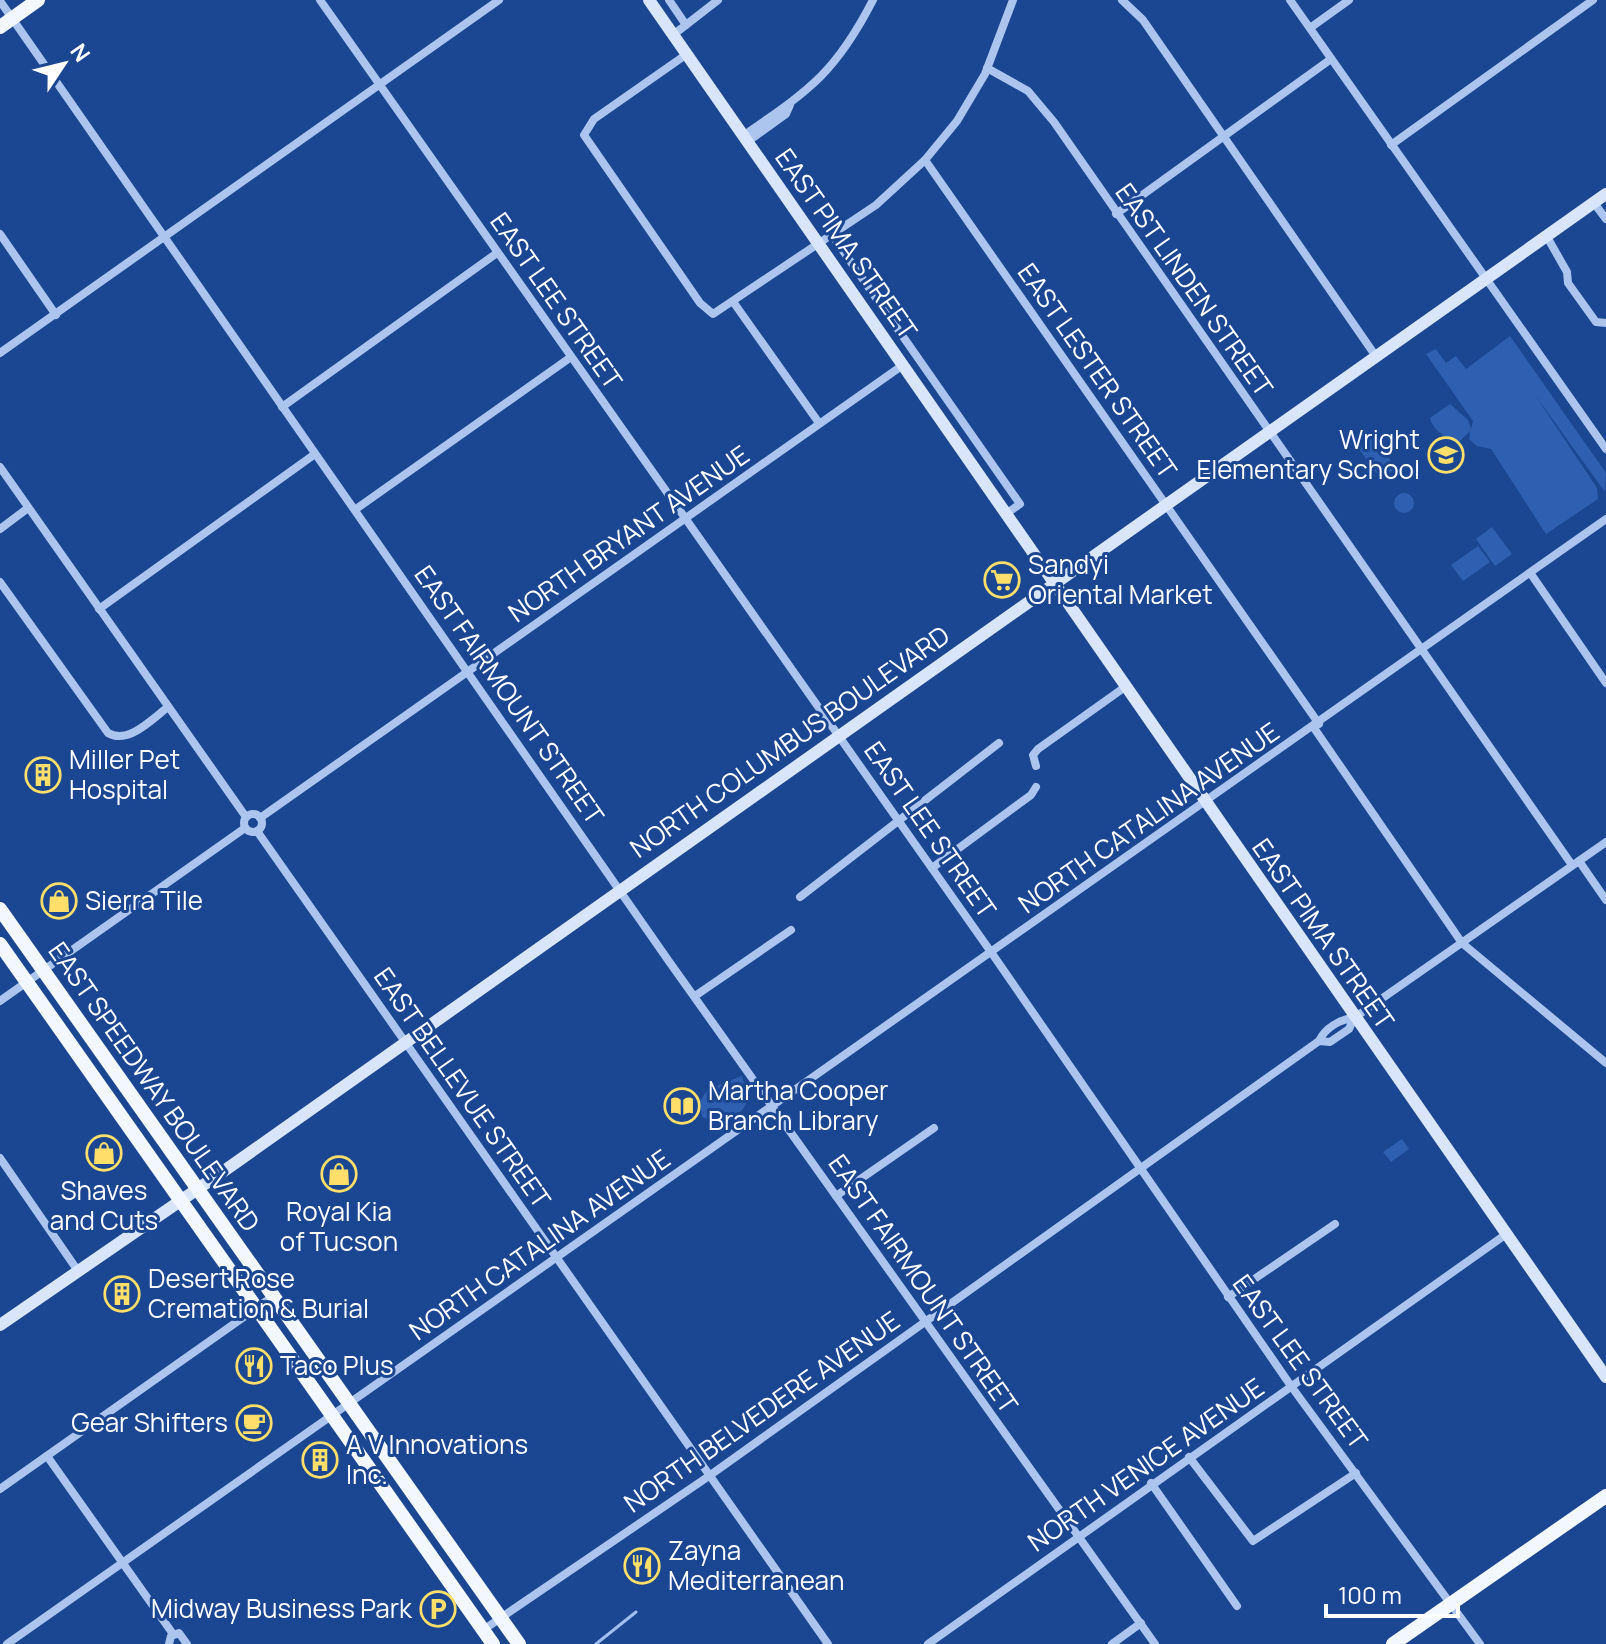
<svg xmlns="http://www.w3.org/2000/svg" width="1606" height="1644" viewBox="0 0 1606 1644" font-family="Manrope,sans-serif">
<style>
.green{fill:#2f5fb0}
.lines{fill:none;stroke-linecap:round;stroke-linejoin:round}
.stream{stroke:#9fbff0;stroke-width:3}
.street{stroke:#acc5ef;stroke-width:8}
.secondary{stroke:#d9e5fa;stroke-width:12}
.primary{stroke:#f3f7ff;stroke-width:14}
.labels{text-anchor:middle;stroke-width:6;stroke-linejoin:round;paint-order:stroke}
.street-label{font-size:26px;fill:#fff;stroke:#1b4692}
.poi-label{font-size:26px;fill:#fff;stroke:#1b4692;text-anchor:start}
</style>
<rect width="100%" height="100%" fill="#1b4692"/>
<!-- green -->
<g class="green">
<path d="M1510 336 1606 473 1605 492 1535 395 1597 488 1598 499 1546 534 1491 449 1477 446 1469 439 1470 431 1459 442C1448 441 1432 429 1430 418L1450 404 1468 420 1471 429 1473 421 1426 354 1436 349 1446 363 1456 356 1466 369Z"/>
<path d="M1371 434 1396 468 1381 479 1356 445Z"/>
<circle cx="1404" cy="503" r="10"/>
<path d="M1492 527 1512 554 1495 566 1476 539Z"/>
<path d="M1478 546 1490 562 1463 581 1451 565Z"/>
<path d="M742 1076 748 1099C741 1120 721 1126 702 1117L700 1101 708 1089Z"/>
<path d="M1402 1139 1409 1149 1391 1162 1383 1152Z"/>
</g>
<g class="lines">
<!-- stream -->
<path class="stream" d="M596 1644 636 1612"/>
<!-- street -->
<g class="street">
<path d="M320 0 991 952 1291 1386 1480 1644"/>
<path d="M669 0 686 25"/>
<path d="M1122 0 1143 20 1375 355"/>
<path d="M1290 0 1606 449"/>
<path d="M0 1 668 960 1155 1644"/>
<path d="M1310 28 1349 0"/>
<path d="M673 35 718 0"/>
<path d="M687 54 594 119 584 135 700 303 713 314 876 205 925 160 957 121 985 74 1013 0"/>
<path d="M987 68 1028 91 1054 122 1572 865"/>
<path d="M743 136C809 90 835 74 873 0"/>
<path d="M747 142 786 114 790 105"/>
<path d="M1391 145 1593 0"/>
<path d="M925 160 1319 724"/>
<path d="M1594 203 1606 219"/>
<path d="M1116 214 1331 59"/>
<path d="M0 234 56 315"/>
<path d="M832 235 1020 504 1006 514"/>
<path d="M1546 235 1567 272 1568 283 1596 322 1606 323"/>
<path d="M734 303 819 423"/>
<path d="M0 353 499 0"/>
<path d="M282 407 497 253"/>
<path d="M0 467 246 817"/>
<path d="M356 509 571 357"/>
<path d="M0 529 28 508"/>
<path d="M1531 574 1606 683"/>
<path d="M0 582 108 733C128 745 152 719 168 707"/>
<path d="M99 609 315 454"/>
<path d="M1314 728 1462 943 1606 1063"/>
<path d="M1036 766 1033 755 1038 749 1125 687"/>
<circle cx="253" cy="823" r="9"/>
<path d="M260 818 903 365"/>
<path d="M257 831 828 1644"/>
<path d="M1579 861 1606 900"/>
<path d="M932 868 1031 795 1036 787"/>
<path d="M800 897 999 743"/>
<path d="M695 996 791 930"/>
<path d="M0 1001 245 828"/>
<path d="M1354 1018 1606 842"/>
<path d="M0 1158 78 1271"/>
<path d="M836 1196 934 1128"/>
<path d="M1228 1297 1335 1224"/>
<path d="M47 1456 173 1634"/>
<path d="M1189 1457 1253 1541 1356 1473"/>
<path d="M1151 1483 1237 1606"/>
<path d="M0 1489 272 1297"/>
<path d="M483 1630 709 1476 1319 1041C1325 1028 1340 1019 1354 1018L1349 1029 1330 1042 1319 1041"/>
<path d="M7 1644 1606 519"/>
<path d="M169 1644 171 1636 179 1633 187 1644"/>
<path d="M928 1644 1505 1235"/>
<path d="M1112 1644 1141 1623"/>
</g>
<!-- secondary -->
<g class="secondary">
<path d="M649 0 1606 1377"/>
<path d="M0 1325 231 1166 1606 194"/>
</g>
<!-- primary -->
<g class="primary">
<path d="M0 27 38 0"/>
<path d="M0 909 519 1644"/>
<path d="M0 944 493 1644"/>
<path d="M1393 1644 1606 1496"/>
</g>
</g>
<!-- icons -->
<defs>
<symbol id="school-ring" viewBox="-11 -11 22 22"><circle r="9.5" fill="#1b4692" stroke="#ffdf69" stroke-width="1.5"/><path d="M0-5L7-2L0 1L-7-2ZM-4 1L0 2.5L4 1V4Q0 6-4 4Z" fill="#ffdf69"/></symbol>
<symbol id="supermarket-ring" viewBox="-11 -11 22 22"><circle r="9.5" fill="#1b4692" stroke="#ffdf69" stroke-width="1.5"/><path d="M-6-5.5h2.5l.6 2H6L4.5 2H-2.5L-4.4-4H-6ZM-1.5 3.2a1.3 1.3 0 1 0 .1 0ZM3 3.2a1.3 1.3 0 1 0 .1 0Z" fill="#ffdf69"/></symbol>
<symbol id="building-ring" viewBox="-11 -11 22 22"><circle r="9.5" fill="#1b4692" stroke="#ffdf69" stroke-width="1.5"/><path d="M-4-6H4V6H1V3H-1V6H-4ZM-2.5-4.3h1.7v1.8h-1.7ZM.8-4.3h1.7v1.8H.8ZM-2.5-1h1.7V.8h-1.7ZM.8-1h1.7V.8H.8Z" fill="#ffdf69"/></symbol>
<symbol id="shop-ring" viewBox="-11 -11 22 22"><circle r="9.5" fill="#1b4692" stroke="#ffdf69" stroke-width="1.5"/><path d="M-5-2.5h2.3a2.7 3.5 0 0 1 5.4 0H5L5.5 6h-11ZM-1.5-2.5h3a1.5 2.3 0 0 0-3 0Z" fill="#ffdf69"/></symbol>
<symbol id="library-ring" viewBox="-11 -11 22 22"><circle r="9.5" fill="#1b4692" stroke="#ffdf69" stroke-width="1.5"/><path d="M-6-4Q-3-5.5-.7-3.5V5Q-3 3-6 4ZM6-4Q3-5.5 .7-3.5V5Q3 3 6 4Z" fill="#ffdf69"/></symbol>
<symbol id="restaurant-ring" viewBox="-11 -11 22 22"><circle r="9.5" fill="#1b4692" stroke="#ffdf69" stroke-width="1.5"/><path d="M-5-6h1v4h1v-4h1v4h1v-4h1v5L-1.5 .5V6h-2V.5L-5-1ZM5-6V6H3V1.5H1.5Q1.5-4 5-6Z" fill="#ffdf69"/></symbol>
<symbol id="cafe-ring" viewBox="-11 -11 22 22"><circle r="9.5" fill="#1b4692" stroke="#ffdf69" stroke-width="1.5"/><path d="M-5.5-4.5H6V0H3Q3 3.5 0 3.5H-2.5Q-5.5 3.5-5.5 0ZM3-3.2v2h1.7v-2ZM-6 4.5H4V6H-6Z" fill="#ffdf69"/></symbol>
<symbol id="parking-ring" viewBox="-11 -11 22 22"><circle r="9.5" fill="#1b4692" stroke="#ffdf69" stroke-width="1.5"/><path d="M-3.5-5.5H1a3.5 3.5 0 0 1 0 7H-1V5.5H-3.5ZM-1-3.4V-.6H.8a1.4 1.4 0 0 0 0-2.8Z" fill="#ffdf69"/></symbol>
</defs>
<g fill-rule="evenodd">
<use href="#school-ring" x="1426" y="435" width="40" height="40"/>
<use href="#supermarket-ring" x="982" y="560" width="40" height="40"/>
<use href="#building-ring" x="23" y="755" width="40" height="40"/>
<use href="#shop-ring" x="39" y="881" width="40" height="40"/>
<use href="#library-ring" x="662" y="1086" width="40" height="40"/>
<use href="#shop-ring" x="84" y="1133" width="40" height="40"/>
<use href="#shop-ring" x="319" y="1154" width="40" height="40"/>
<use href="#building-ring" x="102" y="1274" width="40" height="40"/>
<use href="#restaurant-ring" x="234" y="1346" width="40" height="40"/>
<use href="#cafe-ring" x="234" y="1403" width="40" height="40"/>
<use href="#building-ring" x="300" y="1440" width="40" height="40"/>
<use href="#restaurant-ring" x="622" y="1546" width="40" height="40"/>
<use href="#parking-ring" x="418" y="1589" width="40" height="40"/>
</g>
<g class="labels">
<!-- street labels -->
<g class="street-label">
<text transform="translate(846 244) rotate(55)" y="9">EAST PIMA STREET</text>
<text transform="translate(1194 290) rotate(55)" y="9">EAST LINDEN STREET</text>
<text transform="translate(556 301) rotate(55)" y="9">EAST LEE STREET</text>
<text transform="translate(1097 371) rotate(55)" y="9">EAST LESTER STREET</text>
<text transform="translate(629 534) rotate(-35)" y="9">NORTH BRYANT AVENUE</text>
<text transform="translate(509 695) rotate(55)" y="9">EAST FAIRMOUNT STREET</text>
<text transform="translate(790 742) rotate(-35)" y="9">NORTH COLUMBUS BOULEVARD</text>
<text transform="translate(1149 818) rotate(-35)" y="9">NORTH CATALINA AVENUE</text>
<text transform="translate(930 830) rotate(55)" y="9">EAST LEE STREET</text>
<text transform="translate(1323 934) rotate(55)" y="9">EAST PIMA STREET</text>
<text transform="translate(154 1087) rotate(55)" y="9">EAST SPEEDWAY BOULEVARD</text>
<text transform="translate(462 1088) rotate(55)" y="9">EAST BELLEVUE STREET</text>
<text transform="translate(540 1245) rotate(-35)" y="9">NORTH CATALINA AVENUE</text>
<text transform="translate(923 1284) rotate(55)" y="9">EAST FAIRMOUNT STREET</text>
<text transform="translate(1300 1362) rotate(54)" y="9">EAST LEE STREET</text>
<text transform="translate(762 1412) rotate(-35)" y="9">NORTH BELVEDERE AVENUE</text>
<text transform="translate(1146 1465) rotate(-35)" y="9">NORTH VENICE AVENUE</text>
</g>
<!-- poi labels -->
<g class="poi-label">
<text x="1420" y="449" text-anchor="end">Wright<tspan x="1420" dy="30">Elementary School</tspan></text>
<text x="1028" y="574">Sandyi<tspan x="1028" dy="30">Oriental Market</tspan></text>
<text x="69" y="769">Miller Pet<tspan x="69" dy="30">Hospital</tspan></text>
<text x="85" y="910">Sierra Tile</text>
<text x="708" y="1100">Martha Cooper<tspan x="708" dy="30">Branch Library</tspan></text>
<text x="104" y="1200" text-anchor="middle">Shaves<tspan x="104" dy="30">and Cuts</tspan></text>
<text x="339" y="1221" text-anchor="middle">Royal Kia<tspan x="339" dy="30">of Tucson</tspan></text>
<text x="148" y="1288">Desert Rose<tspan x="148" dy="30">Cremation &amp; Burial</tspan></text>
<text x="280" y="1375">Taco Plus</text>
<text x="228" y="1432" text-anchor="end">Gear Shifters</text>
<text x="346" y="1454">A V Innovations<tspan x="346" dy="30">Inc.</tspan></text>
<text x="668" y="1560">Zayna<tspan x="668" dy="30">Mediterranean</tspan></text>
<text x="412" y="1618" text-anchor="end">Midway Business Park</text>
</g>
</g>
<!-- north arrow -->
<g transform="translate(64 64) rotate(55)" stroke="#1b4692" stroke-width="6" paint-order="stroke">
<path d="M0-6L14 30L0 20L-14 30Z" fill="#ffffff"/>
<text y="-12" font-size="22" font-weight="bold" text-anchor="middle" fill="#ffffff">N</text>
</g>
<!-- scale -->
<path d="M1326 1604v12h132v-12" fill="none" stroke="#ffffff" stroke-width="4"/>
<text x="1338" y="1604" font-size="24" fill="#ffffff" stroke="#1b4692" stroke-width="6" paint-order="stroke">100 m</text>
</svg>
